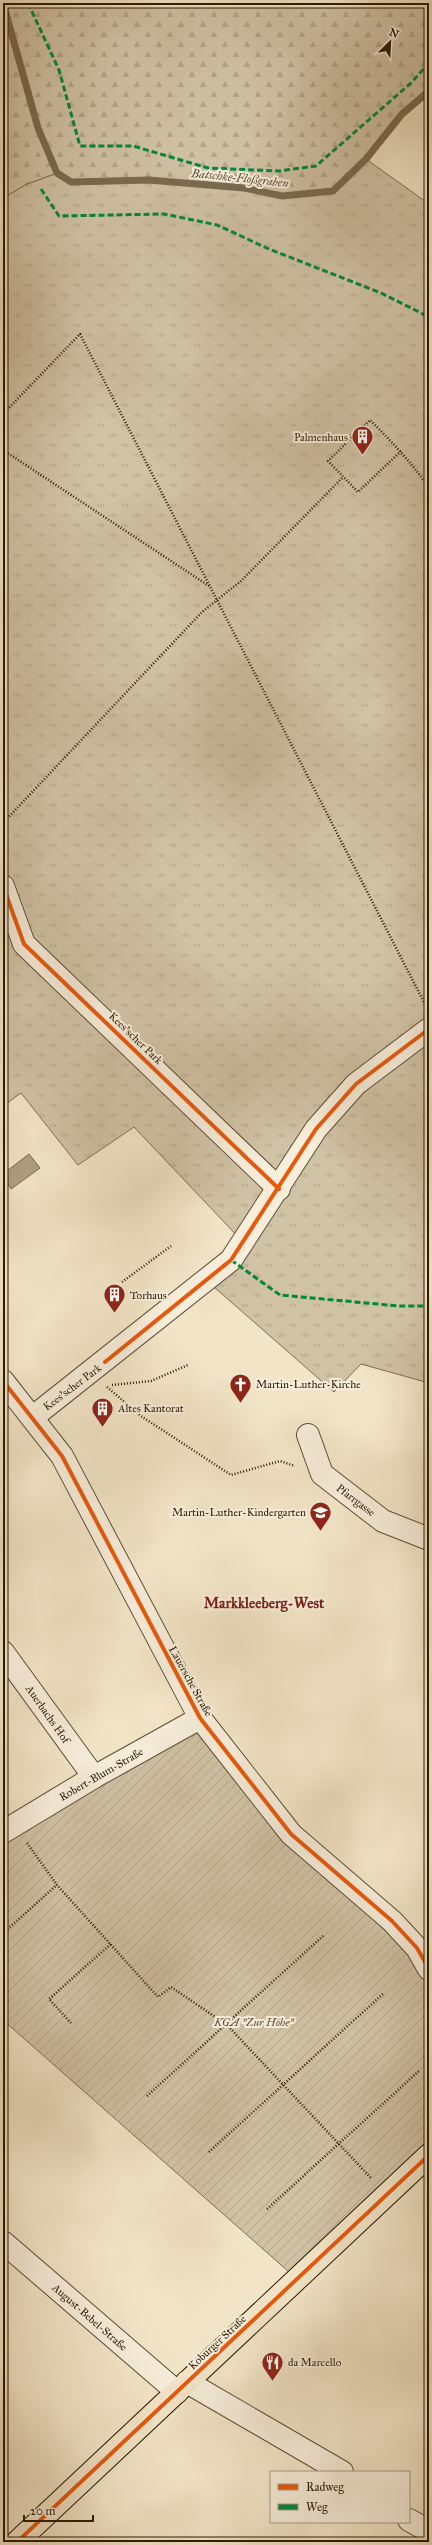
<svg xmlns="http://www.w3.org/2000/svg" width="432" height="2545" viewBox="0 0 432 2545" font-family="'IM FELL Great Primer',serif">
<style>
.grass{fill:url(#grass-tufts);stroke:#7e6e52}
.forest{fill:url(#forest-firs);stroke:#7e6e52}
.garden{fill:url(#garden-furrows);stroke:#7e6e52}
.water{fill:#aea083;stroke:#7a6a4f}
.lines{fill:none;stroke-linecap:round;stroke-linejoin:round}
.stream{stroke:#7a6a4f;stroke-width:7}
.minor-casing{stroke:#5d4c32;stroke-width:24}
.major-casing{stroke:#2b1900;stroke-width:24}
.path{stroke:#2b1900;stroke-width:2.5;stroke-dasharray:1 2;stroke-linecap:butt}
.minor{stroke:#f7eedb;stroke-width:22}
.major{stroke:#f2e5c7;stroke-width:22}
.quiet{stroke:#00873e;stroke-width:3;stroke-dasharray:6 3;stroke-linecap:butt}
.cycleway-casing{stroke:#f7eedb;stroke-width:6}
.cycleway{stroke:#e8590c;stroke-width:4}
.labels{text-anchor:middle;stroke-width:4;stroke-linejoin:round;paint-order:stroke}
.poi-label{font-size:11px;fill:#2b1900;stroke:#f7eedb;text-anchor:start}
.street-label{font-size:11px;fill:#2b1900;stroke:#f7eedb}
.park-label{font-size:11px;font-style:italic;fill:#5d4c32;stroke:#f7eedb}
.water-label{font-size:12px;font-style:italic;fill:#5f4f34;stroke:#f7eedb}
.district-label{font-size:15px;font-weight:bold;fill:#7a1f14;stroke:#f7eedb}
</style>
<defs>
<pattern id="grass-tufts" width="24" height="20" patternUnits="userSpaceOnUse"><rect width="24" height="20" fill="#d0c2a5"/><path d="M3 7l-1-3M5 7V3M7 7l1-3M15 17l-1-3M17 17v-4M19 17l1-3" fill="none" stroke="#b3a68c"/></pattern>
<pattern id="forest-firs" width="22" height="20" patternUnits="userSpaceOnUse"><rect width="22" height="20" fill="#d0c2a5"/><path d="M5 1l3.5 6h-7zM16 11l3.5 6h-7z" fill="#b3a68c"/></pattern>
<pattern id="garden-furrows" width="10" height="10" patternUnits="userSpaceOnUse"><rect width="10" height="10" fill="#d0c2a5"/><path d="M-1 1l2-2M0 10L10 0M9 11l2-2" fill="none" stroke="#b3a68c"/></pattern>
</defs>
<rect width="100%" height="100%" fill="#f2e5c7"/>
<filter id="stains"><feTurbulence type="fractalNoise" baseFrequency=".005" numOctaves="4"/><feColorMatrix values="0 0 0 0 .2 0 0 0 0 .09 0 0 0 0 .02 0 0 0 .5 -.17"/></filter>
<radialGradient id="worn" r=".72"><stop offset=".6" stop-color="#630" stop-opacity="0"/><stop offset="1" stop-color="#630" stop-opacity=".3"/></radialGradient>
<!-- grass -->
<path class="grass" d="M366 159 429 204V1383L361 1364 334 1392 206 1280 243 1242 134 1127 78 1165 21 1093 3 1106V198L27 184 57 173 71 182 149 180 244 188 282 196 333 191Z"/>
<!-- forest -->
<path class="forest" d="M3 3H429V91L402 114 366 159 333 191 282 196 244 188 149 180 71 182 57 173 27 184 3 198Z"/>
<!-- garden -->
<path class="garden" d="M200 1718 429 1969V2155L297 2279 3 2020V1832Z"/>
<!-- water -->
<path class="water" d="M29 1154 40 1168 11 1189 3 1174Z"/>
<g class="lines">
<!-- stream -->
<path class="stream" d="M3 3 38 128 57 173 71 182 149 180 244 188 282 196 333 191 366 159 402 114 429 91"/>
<defs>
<g id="minor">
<path d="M3 886 24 944 279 1189"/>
<path d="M3 1381 62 1456 200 1718 291 1834 392 1921 417 1948 429 1969"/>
<path d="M33 1417 231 1260 316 1129 356 1084 429 1029"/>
<path d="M308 1435 322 1474 383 1521 429 1539"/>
<path d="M3 1652 94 1777"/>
<path d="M3 1832 94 1777 200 1718"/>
<path d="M3 2242 177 2392"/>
<path d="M187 2382 342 2472"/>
<path d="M409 2520 429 2531"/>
</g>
<path id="major" d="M17 2542 429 2155"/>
</defs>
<!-- minor casing -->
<use href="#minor" class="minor-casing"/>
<!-- major casing -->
<use href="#major" class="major-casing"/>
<!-- path -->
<g class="path">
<path d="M3 414 80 334 427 1008"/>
<path d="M3 450 209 586"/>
<path d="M401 451 358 492 328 461 370 420C392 442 412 463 429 488"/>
<path d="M3 823 202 612 241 581 343 477"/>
<path d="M122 1282 171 1246"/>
<path d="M112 1385 151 1381 188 1365"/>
<path d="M107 1387 141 1416 231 1475 280 1461 295 1466"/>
<path d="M27 1843 57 1885 158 1997 171 1987 227 2025 371 2178"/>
<path d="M3 1933 57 1885"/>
<path d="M71 2023 49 1999 111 1944"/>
<path d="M147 2096 324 1935"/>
<path d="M209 2152 384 1993"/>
<path d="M267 2209 420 2070"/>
</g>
<!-- minor -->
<use href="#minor" class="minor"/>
<!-- major -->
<use href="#major" class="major"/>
<!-- quiet -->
<g class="quiet">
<path d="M28 3 59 70 80 146H133L208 168 279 171 316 166 411 83 429 63"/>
<path d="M41 189 59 216 164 214 217 225 269 249 381 293 429 317"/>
<path d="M231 1260 280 1295 399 1306H429"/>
</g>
<defs>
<g id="cycleway">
<path d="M3 886 24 944 279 1189"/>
<path d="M105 1362 231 1260 316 1129 356 1084 429 1029"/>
<path d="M3 1381 62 1456 200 1718 291 1834 392 1921 417 1948 429 1969"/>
<path d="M17 2542 429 2155"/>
</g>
</defs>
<!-- cycleway casing -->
<use href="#cycleway" class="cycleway-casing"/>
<!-- cycleway -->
<use href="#cycleway" class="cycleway"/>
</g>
<!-- icons -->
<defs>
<symbol id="building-pin" viewBox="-11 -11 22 30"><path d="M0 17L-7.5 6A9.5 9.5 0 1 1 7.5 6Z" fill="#8f2418" stroke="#f7eedb"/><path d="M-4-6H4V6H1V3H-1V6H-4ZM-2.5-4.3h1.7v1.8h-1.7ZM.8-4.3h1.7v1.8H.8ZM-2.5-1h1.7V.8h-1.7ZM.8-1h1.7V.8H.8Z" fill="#fff"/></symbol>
<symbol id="church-pin" viewBox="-11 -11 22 30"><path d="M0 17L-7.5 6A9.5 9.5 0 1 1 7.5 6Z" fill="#8f2418" stroke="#f7eedb"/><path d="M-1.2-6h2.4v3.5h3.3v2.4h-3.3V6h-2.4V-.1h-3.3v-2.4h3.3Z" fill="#fff"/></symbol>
<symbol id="school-pin" viewBox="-11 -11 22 30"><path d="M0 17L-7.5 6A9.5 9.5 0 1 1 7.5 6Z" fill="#8f2418" stroke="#f7eedb"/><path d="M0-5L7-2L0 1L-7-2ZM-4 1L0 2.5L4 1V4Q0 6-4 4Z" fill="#fff"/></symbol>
<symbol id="restaurant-pin" viewBox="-11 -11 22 30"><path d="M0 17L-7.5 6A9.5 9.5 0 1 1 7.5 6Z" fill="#8f2418" stroke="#f7eedb"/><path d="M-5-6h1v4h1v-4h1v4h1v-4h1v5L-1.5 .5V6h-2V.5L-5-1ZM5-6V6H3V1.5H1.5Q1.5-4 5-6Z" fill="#fff"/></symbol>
</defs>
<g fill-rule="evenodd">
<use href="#building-pin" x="350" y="424" width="25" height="34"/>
<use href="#building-pin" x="102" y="1282" width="25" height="34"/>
<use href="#church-pin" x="228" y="1372" width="25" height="34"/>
<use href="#building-pin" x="90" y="1396" width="25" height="34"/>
<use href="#school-pin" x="308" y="1500" width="25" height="34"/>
<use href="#restaurant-pin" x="260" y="2350" width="25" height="34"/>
</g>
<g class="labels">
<!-- poi labels -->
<g class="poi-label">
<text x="348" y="441" text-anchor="end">Palmenhaus</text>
<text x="130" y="1299">Torhaus</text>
<text x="256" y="1388">Martin-Luther-Kirche</text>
<text x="118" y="1412">Altes Kantorat</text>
<text x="306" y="1516" text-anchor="end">Martin-Luther-Kindergarten</text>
<text x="288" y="2366">da Marcello</text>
</g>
<!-- street labels -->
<g class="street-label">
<text transform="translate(136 1038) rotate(44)" y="4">Kees'scher Park</text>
<text transform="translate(72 1387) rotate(-37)" y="4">Kees'scher Park</text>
<text transform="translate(356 1500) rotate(37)" y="4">Pfarrgasse</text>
<text transform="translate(191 1681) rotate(61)" y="4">Lauersche Straße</text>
<text transform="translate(48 1714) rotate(55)" y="4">Auerbachs Hof</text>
<text transform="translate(101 1774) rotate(-30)" y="4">Robert-Blum-Straße</text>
<text transform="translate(90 2317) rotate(41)" y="4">August-Bebel-Straße</text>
<text transform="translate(217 2342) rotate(-43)" y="4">Koburger Straße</text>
</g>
<!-- park labels -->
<g class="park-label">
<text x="254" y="2026">KGA "Zur Höhe"</text>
</g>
<!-- water labels -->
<g class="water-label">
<text transform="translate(240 178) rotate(6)" y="4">Batschke‐Floßgraben</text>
</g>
<!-- district labels -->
<g class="district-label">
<text x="264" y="1608">Markkleeberg-West</text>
</g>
</g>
<!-- margin -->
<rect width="432" height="2545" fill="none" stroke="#f2e5c7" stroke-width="16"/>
<rect x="4" y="4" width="424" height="2537" fill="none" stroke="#2b1900" stroke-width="2"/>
<rect x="8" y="8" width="416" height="2529" fill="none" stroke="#2b1900"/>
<!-- legend -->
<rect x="270" y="2471" width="140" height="52" fill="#f7eedb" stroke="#a59983"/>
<rect x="278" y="2484" width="20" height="6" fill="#e8590c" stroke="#a59983"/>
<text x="306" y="2491" font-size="12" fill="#2b1900">Radweg</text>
<rect x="278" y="2504" width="20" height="6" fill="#00873e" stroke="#a59983"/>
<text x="306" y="2511" font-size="12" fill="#2b1900">Weg</text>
<!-- north arrow -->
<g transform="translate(390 42) rotate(24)" stroke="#f7eedb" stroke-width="3" paint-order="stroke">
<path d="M0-3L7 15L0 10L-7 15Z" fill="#2b1900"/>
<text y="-6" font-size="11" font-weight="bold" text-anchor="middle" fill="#2b1900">N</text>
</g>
<!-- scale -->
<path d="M24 2515v6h69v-6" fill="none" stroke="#2b1900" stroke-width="2"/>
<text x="30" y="2515" font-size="12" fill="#2b1900" stroke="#f7eedb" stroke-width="3" paint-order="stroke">20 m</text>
<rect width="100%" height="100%" filter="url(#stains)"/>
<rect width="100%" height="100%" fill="url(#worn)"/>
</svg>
